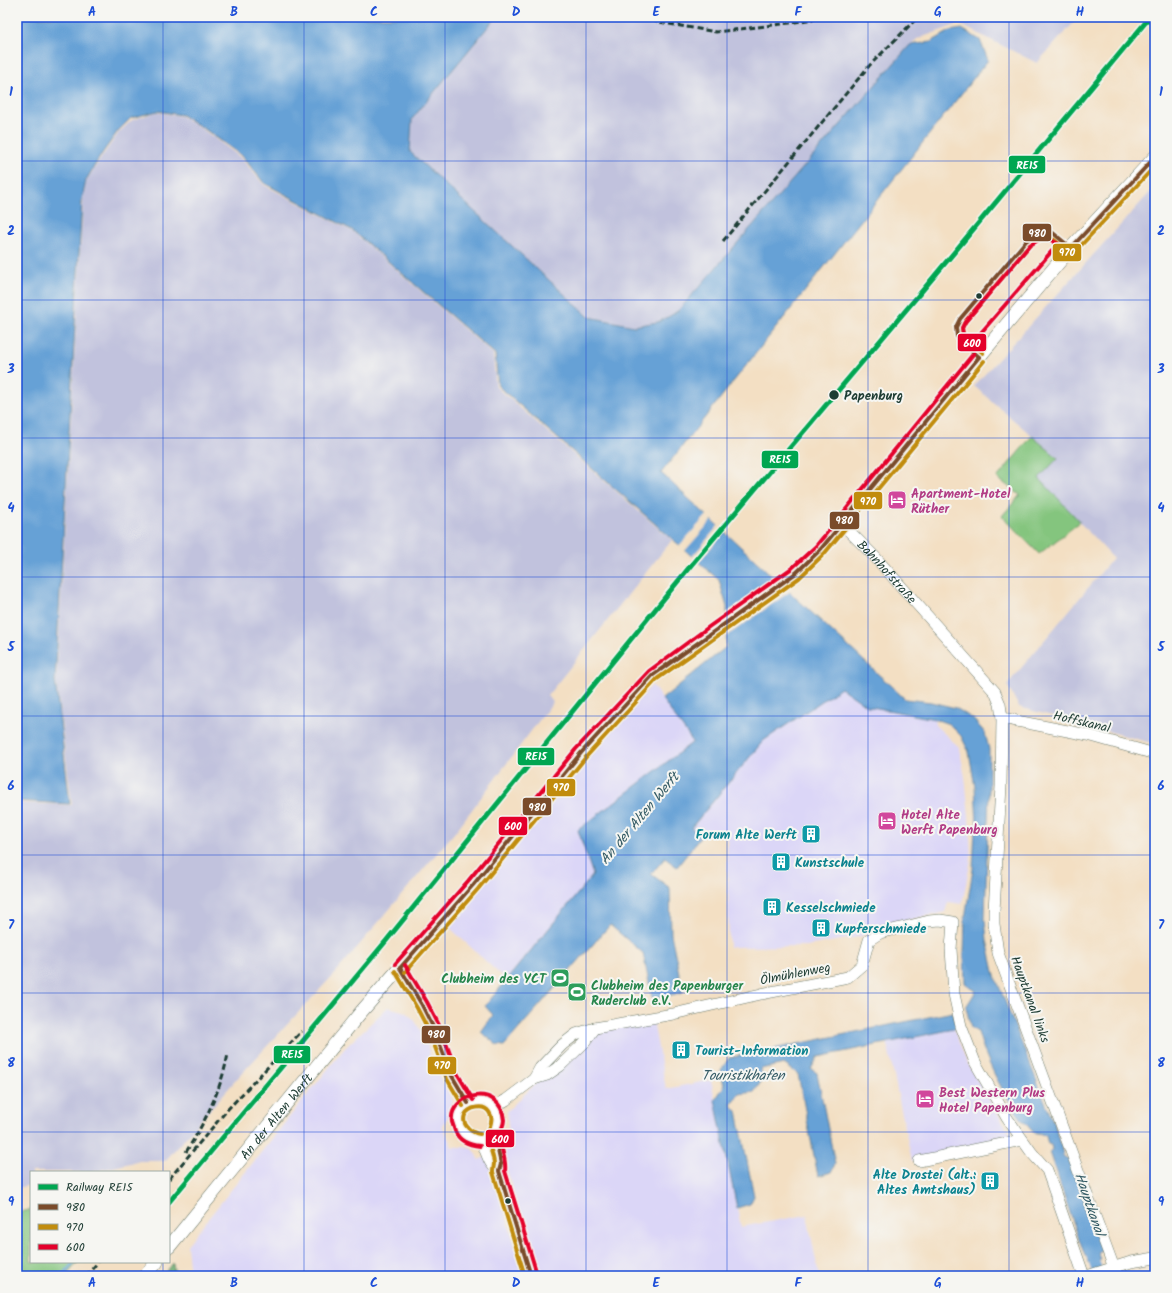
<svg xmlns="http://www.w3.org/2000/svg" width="1172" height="1293" viewBox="0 0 1172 1293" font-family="Kalam,sans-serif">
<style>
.built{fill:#dbd6f7}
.industrial{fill:#c1c2dd}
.green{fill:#84c57e;stroke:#528159}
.forest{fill:#6baa6d;stroke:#457450}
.water{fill:#66a1d6;stroke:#426f85}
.pier{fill:#f3dfc3}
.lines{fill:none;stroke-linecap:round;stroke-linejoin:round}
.stream{stroke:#66a1d6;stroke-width:3}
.canal{stroke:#66a1d6;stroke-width:11}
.minor-casing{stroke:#697666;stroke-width:12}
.tertiary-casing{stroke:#697666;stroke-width:14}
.minor{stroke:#fff;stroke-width:11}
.tertiary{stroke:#fff;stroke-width:13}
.rail{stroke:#1f3d34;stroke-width:3;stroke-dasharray:6 3;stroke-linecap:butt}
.bus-1-casing{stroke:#f6f6f2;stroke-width:7}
.bus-2-casing{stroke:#f6f6f2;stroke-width:7}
.bus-3-casing{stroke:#f6f6f2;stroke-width:7}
.bus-1{stroke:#7a4b2a;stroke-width:4}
.bus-2{stroke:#c18c0d;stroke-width:4}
.bus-3{stroke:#e4002b;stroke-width:4}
.rail-1-casing{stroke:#f6f6f2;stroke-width:8}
.rail-1{stroke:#00a651;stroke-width:5}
.grid{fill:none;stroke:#1d4ed8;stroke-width:1;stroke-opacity:0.55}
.bus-dot{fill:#1f3d34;stroke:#f6f6f2;stroke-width:1.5}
.labels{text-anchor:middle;stroke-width:4;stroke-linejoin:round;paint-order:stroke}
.stop-label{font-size:13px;font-weight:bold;fill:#1f3d34;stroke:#f6f6f2;text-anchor:start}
.hotel-label{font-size:13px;font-weight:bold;fill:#b23c85;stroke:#f6f6f2;text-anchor:start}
.street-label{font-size:13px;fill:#1f3d34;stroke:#f6f6f2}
.culture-label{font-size:13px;font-weight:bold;fill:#0d838f;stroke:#f6f6f2;text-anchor:start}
.leisure-label{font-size:13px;font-weight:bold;fill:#27864d;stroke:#f6f6f2;text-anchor:end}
.water-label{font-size:14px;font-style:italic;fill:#345b65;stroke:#f6f6f2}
.line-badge{stroke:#f6f6f2;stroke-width:1.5}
.badge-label{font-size:11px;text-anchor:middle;font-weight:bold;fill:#fff}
.neatline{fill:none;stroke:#1d4ed8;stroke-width:1.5}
.grid-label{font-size:13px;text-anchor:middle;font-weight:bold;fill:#1d4ed8}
</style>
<rect width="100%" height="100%" fill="#f6f6f2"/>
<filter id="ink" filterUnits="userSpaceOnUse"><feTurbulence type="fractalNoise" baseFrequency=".025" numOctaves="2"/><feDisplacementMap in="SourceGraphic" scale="8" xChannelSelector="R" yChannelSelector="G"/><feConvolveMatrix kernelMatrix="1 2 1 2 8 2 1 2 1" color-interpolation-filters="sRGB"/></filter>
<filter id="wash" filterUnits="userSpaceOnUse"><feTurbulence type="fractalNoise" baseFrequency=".012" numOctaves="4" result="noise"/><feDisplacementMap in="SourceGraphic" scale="16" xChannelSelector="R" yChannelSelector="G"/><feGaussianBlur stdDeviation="0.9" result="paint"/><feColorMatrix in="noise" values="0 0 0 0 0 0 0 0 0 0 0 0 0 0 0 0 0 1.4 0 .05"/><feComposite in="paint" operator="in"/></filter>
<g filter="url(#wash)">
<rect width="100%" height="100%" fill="#f3dfc3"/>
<!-- built -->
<g class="built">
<path d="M652 685 693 742 579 830 593 875 506 980 447 925 587 756Z"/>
<path d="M841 688 867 706 935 719V725L959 747 965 777 969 816 971 859 962 904 948 902 945 912 905 921 858 937 807 946 729 947 727 831 702 833 691 829 763 741Z"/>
<path d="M388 1007 406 1012 415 1021 426 1040 433 1065 452 1099 453 1111 442 1125 452 1147H464L473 1149 477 1154 478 1160 487 1157 525 1276H190L187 1245 344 1049Z"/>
<path d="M653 1021 666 1089 711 1080 741 1227 807 1215 819 1276H538L500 1146 509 1135 507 1111 580 1042 602 1031Z"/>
<path d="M954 1029 968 1065 1014 1140 912 1161 887 1043Z"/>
</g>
<!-- industrial -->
<g class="industrial">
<path d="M496 17H1079L1037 63 959 24 917 39 679 310 670 316 658 322 634 326 589 317 410 152 412 119Z"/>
<path d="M156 112 181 116 205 131 240 157 264 185 352 231 493 354 496 387 672 540 547 696 553 702 455 832 338 970 242 1073 165 1161H139L92 1172H31V1185L17 1188V803L72 805 56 683 83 199 86 181 103 155 119 132 132 120Z"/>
<path d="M1155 187V744L1019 707 1007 685 1113 558 1038 478 1058 458 974 386Z"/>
</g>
<!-- green -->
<g class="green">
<path d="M1032 436 1058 458 1039 478 1080 522 1039 554 1002 516 1020 495 997 478Z"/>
<path d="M31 1210V1262H78L66 1276H17V1212Z"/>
</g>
<!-- forest -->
<path class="forest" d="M173 1263 175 1276H163Z"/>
<!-- water -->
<g class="water">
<path d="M17 17H496L412 119 410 152 589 317 634 326 658 322 670 316 679 310 910 45 931 42 950 31 962 29 980 40 988 60 661 473 905 699 931 702 956 708 973 719 985 733 989 749V788L985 919 987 940 995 976 1056 1129 1061 1144 1063 1156 1068 1159 1070 1158 1102 1250 1098 1252 1101 1259 1088 1263 1087 1256H1085L1049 1152 1051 1151 1052 1149 1051 1145 1048 1144 1046 1136 1039 1133 1035 1134C1029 1127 1022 1120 1017 1113 1000 1088 986 1060 978 1032L971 1028 966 1007 976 991 965 983 964 954 965 918 973 869 975 828 977 824 975 787 969 752 961 736 949 724 935 719 867 706 841 688 763 741 691 828 702 835 677 867 665 858 651 874 670 888 671 934 683 993 652 998 643 953 610 925 504 1046 497 1045 481 1032 493 1015 485 1006 593 875 578 830 693 742 662 699 726 647 727 607 719 580 498 386 495 354 352 230 264 183 242 156 206 130 182 115 157 111 131 118 118 131 101 155 86 180 82 199 55 681 70 804 17 801Z"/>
<path d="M953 1012 957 1027 954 1029 818 1057 811 1069 817 1073 835 1164 831 1172 818 1176 798 1074 784 1064 760 1069 763 1079 754 1092 739 1094 731 1105 737 1111 754 1196 750 1204 737 1208 715 1100 724 1086 721 1070 729 1058Z"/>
</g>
<!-- pier -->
<g class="pier">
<path d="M708 514 713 519 684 552 678 547Z"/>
<path d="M719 525 726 530 697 564 691 558Z"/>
<path d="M777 578 791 591 724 638V615Z"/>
</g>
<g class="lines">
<!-- stream -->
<path class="stream" d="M63 1276 74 1262"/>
<!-- canal -->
<path class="canal" d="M1089 1248 1099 1276"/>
</g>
</g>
<g filter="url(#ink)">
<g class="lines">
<defs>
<g id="minor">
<path id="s1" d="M841 523 875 557 995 692 1000 704 1002 718 1001 786 994 911V924L998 953 1117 1276"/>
<path d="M1002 718 1088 735 1155 754"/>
<path d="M400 968 422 1005 434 1029 452 1076 468 1103"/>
<path d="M534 1079 547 1075 560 1066 585 1042 595 1028"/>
<circle cx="479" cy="1120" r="20"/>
<path d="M494 1107 506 1100 534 1079 540 1068 562 1045 576 1034 595 1028 673 1014 761 994 848 977 862 965 869 940 880 933 929 921 940 920 953 922 951 949 954 994 961 1026 975 1062 1007 1118 1032 1153 1047 1170 1084 1276"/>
<path d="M494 1132 495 1140 501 1164 499 1171 531 1276"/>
<path d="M480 1140C488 1152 487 1164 499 1171"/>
<path d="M919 1161 1022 1140"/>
<path d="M1087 1276 1131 1262 1155 1258"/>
</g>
<g id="tertiary">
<path id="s2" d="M169 1247 361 1012 473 885 581 753 653 675 713 631 796 573 820 550 894 461 963 376 1071 248 1155 157"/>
<path d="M145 1276 157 1262"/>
</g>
</defs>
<!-- minor casing -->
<use href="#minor" class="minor-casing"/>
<!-- tertiary casing -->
<use href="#tertiary" class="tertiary-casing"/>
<!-- minor -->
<use href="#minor" class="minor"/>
<!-- tertiary -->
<use href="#tertiary" class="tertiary"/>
<!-- rail -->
<g class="rail">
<path d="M643 17 658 22 716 32 790 23 824 17"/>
<path d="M723 241 869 66 918 17"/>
<path d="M186 1152C205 1122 221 1090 228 1054"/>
<path d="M169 1179 228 1109 302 1031"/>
<path d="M86 1276 98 1262"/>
</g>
<defs>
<g id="bus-1">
<path d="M979 357 957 337 956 327 960 319 1026 241 1036 233 1044 230 1053 233 1071 248 1155 157"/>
<path d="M400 968 473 885 581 753 653 675 796 573 820 550 979 357"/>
<path d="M400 968 422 1005 434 1029 452 1076 468 1103"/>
<path d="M494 1132 501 1164 499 1171 531 1276"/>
</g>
<g id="bus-2">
<path d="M983 353 963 334 962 328 965 322 1030 245C1050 230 1052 238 1068 253H1074L1155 166"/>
<path d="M395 971 417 1008 429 1031 447 1079 463 1106"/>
<path d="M405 972 478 889 586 757 657 679 799 578 824 554 984 361"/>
<path d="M480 1134C472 1133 461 1125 465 1115 469 1107 484 1104 489 1112 495 1120 488 1127 488 1135 488 1145 493 1153 494 1163 494 1166 493 1169 493 1172L525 1276"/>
</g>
<g id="bus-3">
<path d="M1046 237 1058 244 972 343 963 334 962 328 965 322 1030 245 1040 239Z"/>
<path d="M395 964 468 881 576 749 649 671 710 626 792 568 816 546 974 353"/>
<path d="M405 965 427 1002 440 1027 457 1073 473 1100"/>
<path d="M480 1146C469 1145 459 1141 455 1131 454 1128 453 1125 452 1122 448 1093 501 1082 504 1120 504 1126 500 1130 500 1135 499 1147 507 1158 505 1171L537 1274"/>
</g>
</defs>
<!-- bus-1 casing -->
<use href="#bus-1" class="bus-1-casing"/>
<!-- bus-2 casing -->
<use href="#bus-2" class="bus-2-casing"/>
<!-- bus-3 casing -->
<use href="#bus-3" class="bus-3-casing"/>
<!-- bus-1 -->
<use href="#bus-1" class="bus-1"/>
<!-- bus-2 -->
<use href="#bus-2" class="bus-2"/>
<!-- bus-3 -->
<use href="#bus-3" class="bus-3"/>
<defs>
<path id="rail-1" d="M169 1202 386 941 692 564 922 291 1150 17"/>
</defs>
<!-- rail-1 casing -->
<use href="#rail-1" class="rail-1-casing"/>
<!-- rail-1 -->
<use href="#rail-1" class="rail-1"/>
</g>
</g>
<!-- grid -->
<path class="grid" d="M163 17V1172M304 17V1276M445 17V1276M586 17V1276M727 17V1276M868 17V1276M1009 17V1276M17 161H1155M17 300H1155M17 438H1155M17 577H1155M17 716H1155M17 855H1155M17 993H1155M17 1132H1155M163 1262V1276"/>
<!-- icons -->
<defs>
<symbol id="hotel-square" viewBox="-11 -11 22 22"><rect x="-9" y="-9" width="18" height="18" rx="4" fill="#d1479c" stroke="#f6f6f2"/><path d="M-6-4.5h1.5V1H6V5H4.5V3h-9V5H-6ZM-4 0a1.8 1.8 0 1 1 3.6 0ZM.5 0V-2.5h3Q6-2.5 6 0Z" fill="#fff"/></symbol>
<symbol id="building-square" viewBox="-11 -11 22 22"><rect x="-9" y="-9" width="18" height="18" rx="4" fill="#0f9aa8" stroke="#f6f6f2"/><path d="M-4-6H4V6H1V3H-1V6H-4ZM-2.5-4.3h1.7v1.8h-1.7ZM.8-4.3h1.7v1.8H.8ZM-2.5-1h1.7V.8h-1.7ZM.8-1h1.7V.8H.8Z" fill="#fff"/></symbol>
<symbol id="stadium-square" viewBox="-11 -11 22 22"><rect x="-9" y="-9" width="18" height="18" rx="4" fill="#2e9e5b" stroke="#f6f6f2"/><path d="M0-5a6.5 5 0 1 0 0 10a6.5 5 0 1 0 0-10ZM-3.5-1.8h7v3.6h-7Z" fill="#fff"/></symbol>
</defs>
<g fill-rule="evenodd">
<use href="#hotel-square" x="886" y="489" width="22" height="22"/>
<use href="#hotel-square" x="876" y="810" width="22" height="22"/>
<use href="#building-square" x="800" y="823" width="22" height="22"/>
<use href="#building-square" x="770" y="851" width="22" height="22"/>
<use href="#building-square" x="761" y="896" width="22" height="22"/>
<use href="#building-square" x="810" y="917" width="22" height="22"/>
<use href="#stadium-square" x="549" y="967" width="22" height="22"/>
<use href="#stadium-square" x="566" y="981" width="22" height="22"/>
<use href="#building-square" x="670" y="1039" width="22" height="22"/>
<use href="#hotel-square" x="914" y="1088" width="22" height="22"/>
<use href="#building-square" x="979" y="1170" width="22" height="22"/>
</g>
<!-- markers -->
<g class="bus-dot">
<circle cx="979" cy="296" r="3.5"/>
<circle cx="834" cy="395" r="5.5"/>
<circle cx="508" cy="1201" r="3.5"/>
</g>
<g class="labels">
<!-- stop labels -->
<g class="stop-label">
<text x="844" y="400">Papenburg</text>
</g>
<!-- hotel labels -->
<g class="hotel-label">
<text x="911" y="498">Apartment-Hotel<tspan x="911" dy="15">Rüther</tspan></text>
<text x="901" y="819">Hotel Alte<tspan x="901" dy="15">Werft Papenburg</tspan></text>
<text x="939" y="1097">Best Western Plus<tspan x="939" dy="15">Hotel Papenburg</tspan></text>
</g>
<!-- street labels -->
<g class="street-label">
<text dy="5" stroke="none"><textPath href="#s1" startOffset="67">Bahnhofstraße</textPath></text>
<text transform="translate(1082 721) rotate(13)" y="5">Hoffskanal</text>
<text transform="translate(795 973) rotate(-11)" y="5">Ölmühlenweg</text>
<text transform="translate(1031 999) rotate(70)" y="5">Hauptkanal links</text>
<text dy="5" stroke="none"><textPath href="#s2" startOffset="169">An der Alten Werft</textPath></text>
</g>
<!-- culture labels -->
<g class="culture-label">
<text x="797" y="839" text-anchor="end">Forum Alte Werft</text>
<text x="795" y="867">Kunstschule</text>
<text x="786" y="912">Kesselschmiede</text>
<text x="835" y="933">Kupferschmiede</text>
<text x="695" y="1055">Tourist-Information</text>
<text x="976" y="1179" text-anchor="end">Alte Drostei (alt.:<tspan x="976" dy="15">Altes Amtshaus)</tspan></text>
</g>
<!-- leisure labels -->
<g class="leisure-label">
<text x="546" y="983">Clubheim des YCT</text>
<text x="591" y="990" text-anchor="start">Clubheim des Papenburger<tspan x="591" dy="15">Ruderclub e.V.</tspan></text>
</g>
<!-- water labels -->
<g class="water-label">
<text transform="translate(639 818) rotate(-50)" y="5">An der Alten Werft</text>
<text x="743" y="1080">Touristikhafen</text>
<text transform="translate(1090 1204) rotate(71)" y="5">Hauptkanal</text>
</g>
</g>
<g class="line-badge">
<rect x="1008" y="155" width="38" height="19" rx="4" fill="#00a651"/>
<rect x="1022" y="223" width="30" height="19" rx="4" fill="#7a4b2a"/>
<rect x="1052" y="243" width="30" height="19" rx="4" fill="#c18c0d"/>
<rect x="957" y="333" width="30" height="19" rx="4" fill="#e4002b"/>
<rect x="761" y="450" width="38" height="19" rx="4" fill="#00a651"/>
<rect x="853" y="491" width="30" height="19" rx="4" fill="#c18c0d"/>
<rect x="829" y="511" width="31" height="19" rx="4" fill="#7a4b2a"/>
<rect x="517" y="747" width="38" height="19" rx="4" fill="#00a651"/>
<rect x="546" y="778" width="30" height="19" rx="4" fill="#c18c0d"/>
<rect x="522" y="797" width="30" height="19" rx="4" fill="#7a4b2a"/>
<rect x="498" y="816" width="30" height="20" rx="4" fill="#e4002b"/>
<rect x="421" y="1025" width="30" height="19" rx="4" fill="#7a4b2a"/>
<rect x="273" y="1045" width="38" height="19" rx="4" fill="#00a651"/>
<rect x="427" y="1056" width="30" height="19" rx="4" fill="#c18c0d"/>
<rect x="485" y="1129" width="30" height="19" rx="4" fill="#e4002b"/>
</g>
<g class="badge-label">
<text x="1027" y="169">RE15</text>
<text x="1037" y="237">980</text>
<text x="1067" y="256">970</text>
<text x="972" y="347">600</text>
<text x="780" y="463">RE15</text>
<text x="868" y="505">970</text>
<text x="844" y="524">980</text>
<text x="536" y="760">RE15</text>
<text x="561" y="791">970</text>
<text x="537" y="811">980</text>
<text x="513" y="830">600</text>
<text x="436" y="1038">980</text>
<text x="292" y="1058">RE15</text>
<text x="442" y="1069">970</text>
<text x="500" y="1143">600</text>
</g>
<!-- margin -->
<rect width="1172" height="1293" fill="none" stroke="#f6f6f2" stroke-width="44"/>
<!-- legend -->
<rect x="30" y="1171" width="140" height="92" fill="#f6f6f2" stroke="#a0aca6"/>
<rect x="38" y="1184" width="20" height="6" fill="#00a651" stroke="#a0aca6"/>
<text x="66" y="1191" font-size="12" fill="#1f3d34">Railway RE15</text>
<rect x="38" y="1204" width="20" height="6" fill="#7a4b2a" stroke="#a0aca6"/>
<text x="66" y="1211" font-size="12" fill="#1f3d34">980</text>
<rect x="38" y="1224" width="20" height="6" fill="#c18c0d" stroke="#a0aca6"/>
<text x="66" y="1231" font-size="12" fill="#1f3d34">970</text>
<rect x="38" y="1244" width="20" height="6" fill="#e4002b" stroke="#a0aca6"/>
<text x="66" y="1251" font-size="12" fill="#1f3d34">600</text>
<rect x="22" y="22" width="1128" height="1249" class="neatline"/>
<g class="grid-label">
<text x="92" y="16">A</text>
<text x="234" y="16">B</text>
<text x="374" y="16">C</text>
<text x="516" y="16">D</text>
<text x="656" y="16">E</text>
<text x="798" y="16">F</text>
<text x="938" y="16">G</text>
<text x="1080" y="16">H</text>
<text x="11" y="96">1</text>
<text x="1161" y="96">1</text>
<text x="11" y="235">2</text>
<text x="1161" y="235">2</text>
<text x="11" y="373">3</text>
<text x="1161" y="373">3</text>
<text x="11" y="512">4</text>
<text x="1161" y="512">4</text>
<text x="11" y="651">5</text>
<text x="1161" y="651">5</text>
<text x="11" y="790">6</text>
<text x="1161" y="790">6</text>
<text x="11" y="929">7</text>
<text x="1161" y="929">7</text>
<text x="11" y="1067">8</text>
<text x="1161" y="1067">8</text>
<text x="11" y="1206">9</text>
<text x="1161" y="1206">9</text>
<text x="92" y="1287">A</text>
<text x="234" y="1287">B</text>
<text x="374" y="1287">C</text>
<text x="516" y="1287">D</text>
<text x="656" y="1287">E</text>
<text x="798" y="1287">F</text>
<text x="938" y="1287">G</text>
<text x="1080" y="1287">H</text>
</g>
</svg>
